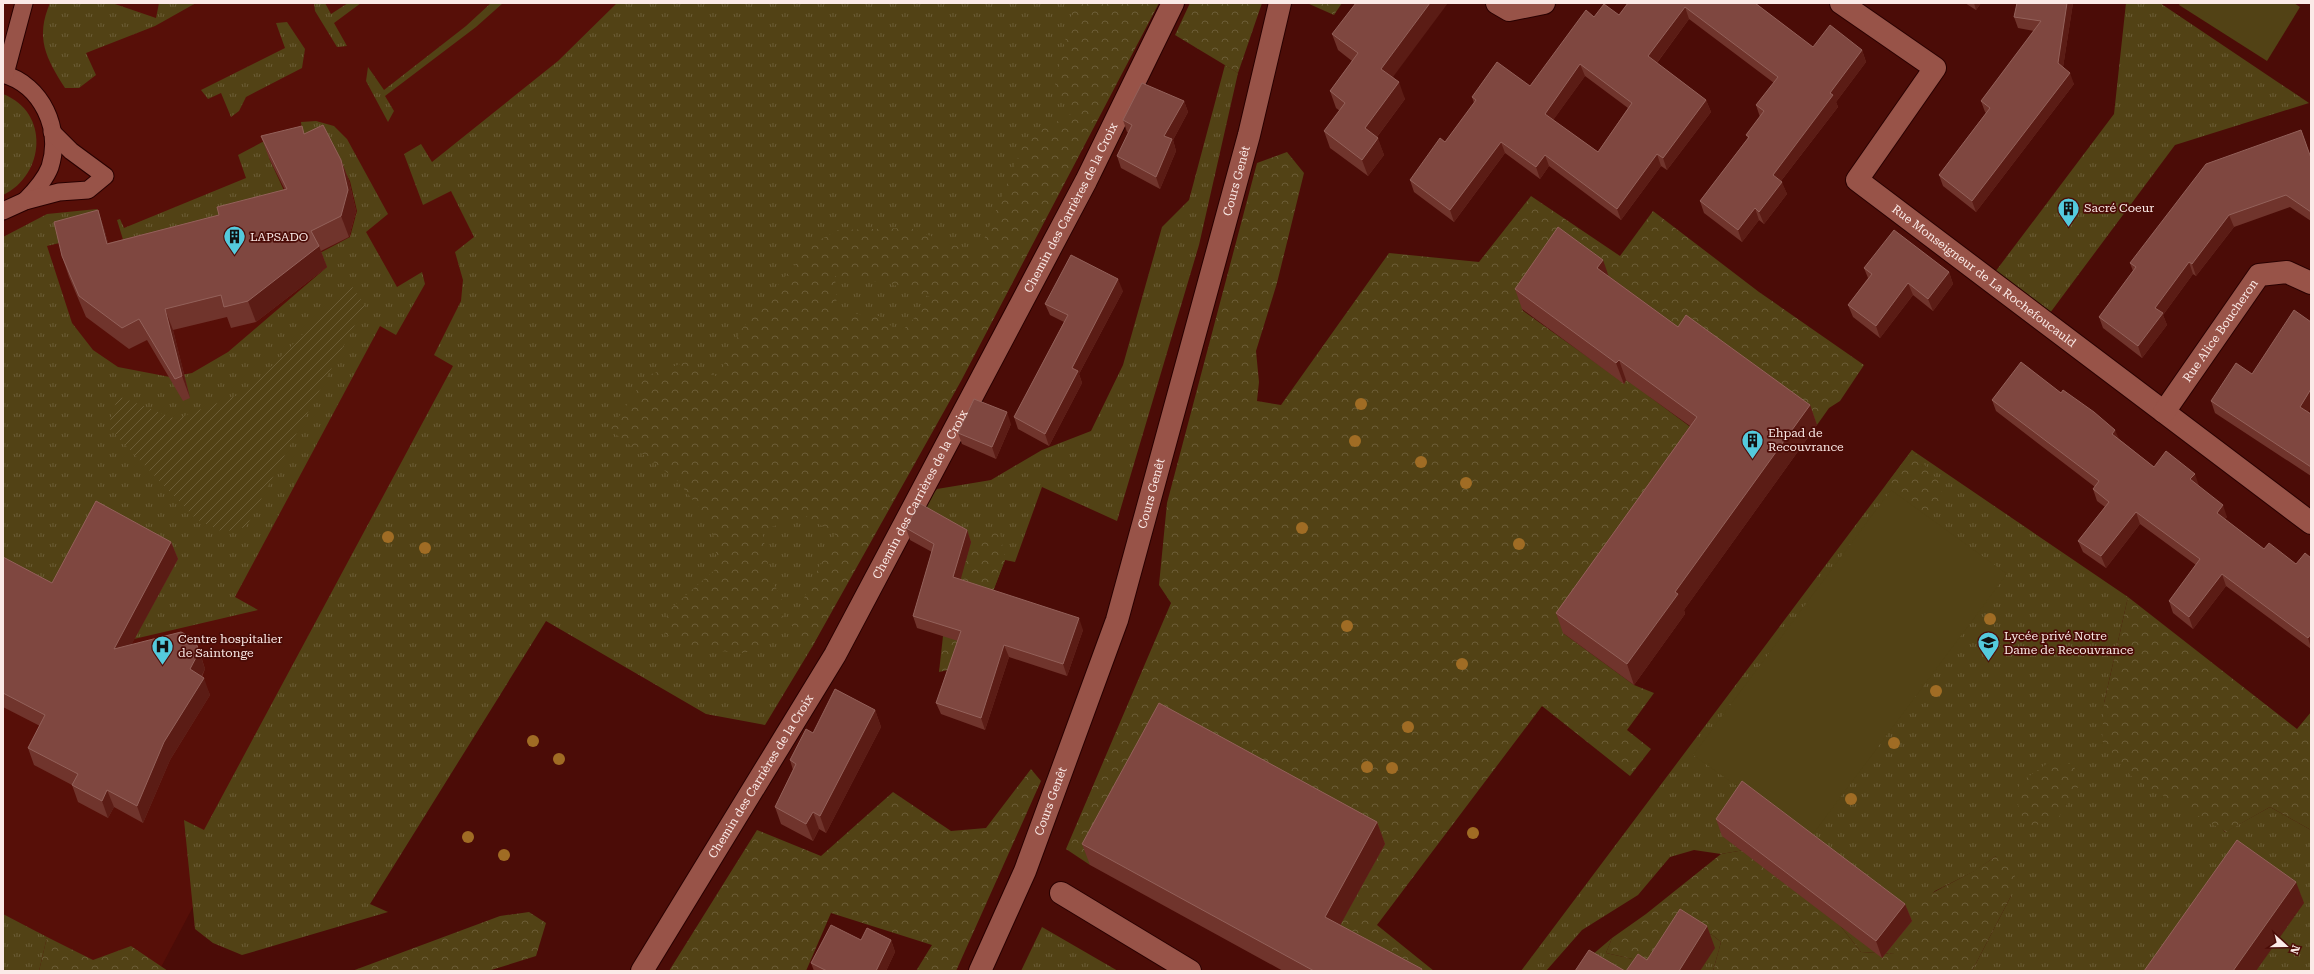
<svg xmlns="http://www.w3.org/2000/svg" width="2314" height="974" viewBox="0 0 2314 974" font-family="'Roboto Serif',serif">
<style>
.built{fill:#570f08}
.grass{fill:url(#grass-tufts)}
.forest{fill:url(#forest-crowns);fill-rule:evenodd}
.garden{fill:url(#garden-furrows)}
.pitch{fill:#524215}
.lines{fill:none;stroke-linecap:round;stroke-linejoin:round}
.lane-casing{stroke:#290000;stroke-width:19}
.street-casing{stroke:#290000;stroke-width:24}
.secondary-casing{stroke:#290000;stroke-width:24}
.lane{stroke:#985348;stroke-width:17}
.street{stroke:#985348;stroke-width:22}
.secondary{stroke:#985348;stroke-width:22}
.tree{fill:#a06c24}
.wall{fill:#70342c;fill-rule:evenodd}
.shaded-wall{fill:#5b1c15}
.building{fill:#7f4740;stroke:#93615a;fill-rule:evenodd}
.labels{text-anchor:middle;stroke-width:3.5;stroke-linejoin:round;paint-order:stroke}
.street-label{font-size:12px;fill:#fbeae7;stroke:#4b0c07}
.poi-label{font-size:12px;fill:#fbeae7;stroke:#4b0c07;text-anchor:start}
</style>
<defs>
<pattern id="grass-tufts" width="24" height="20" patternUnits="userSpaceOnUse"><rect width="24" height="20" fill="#524215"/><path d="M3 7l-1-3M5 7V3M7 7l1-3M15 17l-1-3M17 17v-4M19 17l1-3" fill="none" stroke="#6c5d37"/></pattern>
<pattern id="forest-crowns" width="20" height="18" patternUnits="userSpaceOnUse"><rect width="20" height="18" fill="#524215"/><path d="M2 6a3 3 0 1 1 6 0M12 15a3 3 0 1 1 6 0" fill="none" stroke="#6c5d37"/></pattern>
<pattern id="garden-furrows" width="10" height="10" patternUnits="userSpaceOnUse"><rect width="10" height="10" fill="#524215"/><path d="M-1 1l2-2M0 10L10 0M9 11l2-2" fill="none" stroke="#6c5d37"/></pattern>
</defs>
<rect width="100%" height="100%" fill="#4b0c07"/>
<!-- built -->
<path class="built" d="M3 3H662L482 361 159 971H3Z"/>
<!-- grass -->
<g class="grass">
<path d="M50 3H112L156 18 159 3H196L155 26 86 53 96 75 79 88H65C46 58 35 38 50 3Z"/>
<path d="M325 3 331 14 348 3H361L334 23 347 46 337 47 315 11 314 3Z"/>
<path d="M491 3H503L476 27 385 96 394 111 388 122 366 81 368 67 384 90 466 26Z"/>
<path d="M617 3H1140L812 647 765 725 706 714 546 621 370 904 388 912 242 955 213 943 195 929 184 820 204 830 453 366 434 355 461 301 463 280 455 252 474 237 451 191 423 205 404 154 421 144 432 162 558 61Z"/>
<path d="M2126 3H2160L2309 103 2175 145 2044 321 1989 280 2114 114Z"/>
<path d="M287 22 305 49 302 68 246 97 239 111 231 117 221 93 208 99 201 90 285 48 276 23Z"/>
<path d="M1225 65 1238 73 1199 245 1117 521 1042 487 1015 562 1005 560 990 599 939 672 971 542 918 512 937 489 991 480 1042 450 1091 431 1123 365 1162 227 1189 200Z"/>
<path d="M3 94C50 112 45 175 3 195Z"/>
<path d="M316 121 334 126 347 139 388 214 366 232 397 287 422 272 425 284 396 335 380 326 235 597 258 610 134 639 3 570V237L47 214 97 209 101 233 47 246 72 323 93 350 118 367 170 377 192 373 228 352 327 267 320 253 350 237 357 211 350 181 331 146 303 138 301 122Z"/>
<path d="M283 131V153L269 158 293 210 129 259 117 220 120 219 124 228 246 178 238 155Z"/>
<path d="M1912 450 2128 597 2104 703 2225 832 2270 807 2311 830V971H1972L2011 896 1996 856 1975 871 1935 891 1900 922 1895 954 1861 952 1824 905 1750 849 1721 854 1694 850 1670 857 1638 895 1582 930 1546 971H1521Z"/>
<path d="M3 914 47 937 39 971H3Z"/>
<path d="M1042 927 1118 971H1021Z"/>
<path d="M1711 934 1721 942 1713 971H1596L1585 961 1612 938 1606 953 1646 962Z"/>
</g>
<!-- forest -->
<g class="forest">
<path d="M1074 3H1159L961 381 812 647 791 625 835 534 806 516 762 530 770 576 786 608 775 636 745 653 695 649 665 635 668 611 718 567 712 524 676 479 610 430 646 376 686 362 718 377 741 330 812 244 838 230 910 228 967 250 980 249 1026 138 1071 114 1055 84ZM835 276 888 283 933 298 900 333 879 316 837 312Z"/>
<path d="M1190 3H1262L1238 73 1175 35Z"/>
<path d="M1307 3H1342L1334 15Z"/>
<path d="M1287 152 1304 173 1277 283 1256 351 1259 382 1257 401 1281 405 1389 253 1479 262 1531 196 1620 256 1653 211 1759 292 1864 365 1840 401 1829 408 1817 425 1694 335 1679 355 1657 339 1663 331 1605 288 1610 280 1565 247 1522 310 1624 383 1635 368 1658 385 1650 397 1704 437 1563 633 1634 685 1654 693 1627 730 1651 749 1630 776 1542 706 1377 925 1434 971H1393L1333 938 1384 844 1167 724 1090 865 1066 849 1171 603 1159 585 1167 503 1257 163Z"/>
<path d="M1912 450 1939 482 1945 505 1922 513 1891 490 1886 485Z"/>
<path d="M999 527 1005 560 990 599 957 668 939 672 943 636 971 542Z"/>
<path d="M2128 597 2297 729 2311 712V830L2270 807 2226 832 2133 778 2102 741 2104 703Z"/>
<path d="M2048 763 2074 764 2078 787 2057 820 2032 826 2018 812 2019 783Z"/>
<path d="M1031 769 1041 781 956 971H916L932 945 831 913 806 971H669L757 830 821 856 893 792 951 831 986 828Z"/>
<path d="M1750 849 1824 905 1861 952 1894 954 1900 922 1917 901 1974 871 1996 856 2017 865 2011 896 1972 971H1713L1721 942 1711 934 1646 962 1606 953 1612 938 1646 914 1721 854Z"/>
<path d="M529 912 546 923 536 956 488 971H352L500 916Z"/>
<path d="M47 937 93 960 131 946 168 971H39Z"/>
</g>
<!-- garden -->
<path class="garden" d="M351 285 365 306 246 527 223 532 196 519 108 427 118 396 176 419 246 392Z"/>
<!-- pitch -->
<g class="pitch">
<path d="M2180 3H2294L2300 7 2267 61 2179 5Z"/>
<path d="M1891 490 2007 574 1810 838 1693 755Z"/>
</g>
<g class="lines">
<defs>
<g id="lane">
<path d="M3 74C42 85 62 129 50 167 45 180 35 191 25 201"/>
<path d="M5 74 24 3"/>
<path d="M3 211 25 201 59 192 88 190 105 176 71 151 52 132"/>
</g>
<g id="street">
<path d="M1497 3 1509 10 1544 3"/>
<path id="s1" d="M1841 3 1935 68 1857 180 2311 523"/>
<path id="s2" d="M2164 412 2259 275 2287 272 2311 283"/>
<path d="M1061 893 1190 971"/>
<path id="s3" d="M642 971 835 655 1086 181 1173 3"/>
</g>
<g id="secondary">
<path id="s4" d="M980 971 1025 871 1117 620 1249 135 1280 3"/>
</g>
</defs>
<!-- lane casing -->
<use href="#lane" class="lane-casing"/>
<!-- street casing -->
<use href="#street" class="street-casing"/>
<!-- secondary casing -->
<use href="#secondary" class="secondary-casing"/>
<!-- lane -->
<use href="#lane" class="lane"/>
<!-- street -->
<use href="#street" class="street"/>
<!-- secondary -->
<use href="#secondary" class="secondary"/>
</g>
<!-- trees -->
<g class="tree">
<circle cx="1361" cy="404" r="6"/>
<circle cx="1355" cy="441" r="6"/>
<circle cx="1421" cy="462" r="6"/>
<circle cx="1466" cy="483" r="6"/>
<circle cx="1302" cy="528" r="6"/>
<circle cx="388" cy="537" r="6"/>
<circle cx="1519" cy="544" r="6"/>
<circle cx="425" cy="548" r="6"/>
<circle cx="1990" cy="619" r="6"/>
<circle cx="1347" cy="626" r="6"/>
<circle cx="1462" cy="664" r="6"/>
<circle cx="1936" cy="691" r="6"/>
<circle cx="1408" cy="727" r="6"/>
<circle cx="533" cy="741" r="6"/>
<circle cx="1894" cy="743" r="6"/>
<circle cx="559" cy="759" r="6"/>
<circle cx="1367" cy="767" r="6"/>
<circle cx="1392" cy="768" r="6"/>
<circle cx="1851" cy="799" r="6"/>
<circle cx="1473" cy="833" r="6"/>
<circle cx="468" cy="837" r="6"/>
<circle cx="504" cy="855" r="6"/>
</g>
<!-- wall -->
<g class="wall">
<path d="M1628 3H1755L1813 47 1862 50 1866 62 1836 102 1838 107 1781 181 1787 194 1764 224 1759 220 1742 242 1704 213 1700 201 1748 138 1746 135 1760 117 1756 105 1774 83 1689 19 1657 63 1706 100 1711 112 1667 170 1661 166 1621 220 1549 166 1540 179 1505 153 1454 222 1414 192 1410 180 1445 142 1474 103 1472 97 1530 86 1594 17 1619 15ZM1585 76 1628 108 1598 152 1553 120Z"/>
<path d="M1965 3H1981L1976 10Z"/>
<path d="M2017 3H2073L2063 67 2074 84 1976 212 1943 186 1939 175 1986 113 1985 112 1981 101 2034 31 2018 28 2014 17Z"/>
<path d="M1332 34 1393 77 1405 99 1377 137 1384 155 1368 176 1330 148 1324 131 1340 111 1336 108 1330 91 1352 61 1338 50Z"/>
<path d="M1184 101 1188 112 1173 140 1176 151 1160 189 1121 168 1117 156 1129 133 1127 132 1123 120Z"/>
<path d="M305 134 341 160 349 181 356 211 349 237 321 251 327 267 256 322 231 328 227 317 173 330 190 398 183 401 147 340 129 349 86 317 69 277 62 256 98 210 105 232 108 243 219 215 285 190 269 158 261 136Z"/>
<path d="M2311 157V221L2290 207 2234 227 2196 276 2193 274 2163 315 2167 325 2142 358 2103 328 2099 317 2133 271 2130 263Z"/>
<path d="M1864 268 1949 272 1953 284 1933 311 1913 295 1880 338 1853 317 1848 305 1868 278Z"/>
<path d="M1609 276 1678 327 1810 405 1817 425 1684 610 1685 614 1634 685 1563 633 1556 613 1690 426 1626 380 1624 384 1522 309 1515 289Z"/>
<path d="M1123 291 1079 374 1082 383 1049 446 1018 429 1014 417 1064 322 1050 315 1045 304Z"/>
<path d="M2311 322V408L2308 412 2311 414V476L2215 413 2211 401 2252 374Z"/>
<path d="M1992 400 2119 439 2154 467 2199 486 2227 517 2225 519 2264 549 2296 564 2311 558V649L2226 586 2193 629 2173 613 2169 601 2196 565 2140 524 2106 568 2083 552 2078 541 2105 507 2097 501 2093 489 2095 487 1996 411Z"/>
<path d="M1011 424 996 459 962 444 958 433Z"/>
<path d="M906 528 967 530 971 542 960 579 1083 630 1067 676 1009 657 985 730 941 714 936 703 958 641 917 628 913 616 932 552 910 540Z"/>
<path d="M171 542 178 559 131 645 201 656 205 669 202 677 210 695 170 760 143 823 114 807 108 818 78 802 72 785 34 765 28 748 40 726 3 707V557L52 583Z"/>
<path d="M875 710 881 727 826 833 819 829 813 841 781 824 775 807 793 770 790 760 813 733Z"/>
<path d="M1716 819 1905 904 1912 921 1882 958 1722 836Z"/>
<path d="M1377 822 1385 844 1340 925 1422 969V971H1283L1090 865 1082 844Z"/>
<path d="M861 940H891L895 952 886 971H814L811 963Z"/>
</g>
<!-- shaded-wall -->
<g class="shaded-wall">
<path d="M1430 3H1448L1387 85 1381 69Z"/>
<path d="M1974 3H1981L1976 10Z"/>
<path d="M2067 3H2073L2062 74 2058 63Z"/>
<path d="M1685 7 1689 19 1653 68 1648 56Z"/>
<path d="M1862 50 1866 62 1836 102 1838 107 1777 186 1773 175 1830 93Z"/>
<path d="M1580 64 1585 76 1549 126 1545 114Z"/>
<path d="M2070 73 2074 84 1976 212 1972 201Z"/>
<path d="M1399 82 1405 99 1371 145 1365 128Z"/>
<path d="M1706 100 1711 112 1667 170 1663 158Z"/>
<path d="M1184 101 1188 112 1173 140 1176 151 1160 189 1156 177 1164 136Z"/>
<path d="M1378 138 1384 155 1368 176 1362 160Z"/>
<path d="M1501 142 1505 153 1454 222 1450 210Z"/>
<path d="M1657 154 1661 166 1621 220 1617 209Z"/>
<path d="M1545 155 1549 166 1540 179 1536 167Z"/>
<path d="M341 160 349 181 356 211 349 237 341 216Z"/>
<path d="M1782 182 1787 194 1764 224 1759 212Z"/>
<path d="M1755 208 1759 220 1742 242 1738 230Z"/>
<path d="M98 210 105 232 114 265 107 244Z"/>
<path d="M2229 215 2234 227 2196 276 2192 264Z"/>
<path d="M319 246 327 267 256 322 248 301Z"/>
<path d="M1603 260 1610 280 1597 268Z"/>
<path d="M2189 262 2193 274 2163 315 2167 325 2142 358 2138 346 2155 308Z"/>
<path d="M1949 272 1953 284 1933 311 1928 299Z"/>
<path d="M1118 279 1123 291 1079 374 1082 383 1049 446 1045 434 1072 368Z"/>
<path d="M1908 283 1913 295 1880 338 1876 326Z"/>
<path d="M165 309 173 330 190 398 182 376Z"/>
<path d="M1619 360 1626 380 1624 384 1616 363Z"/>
<path d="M2311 389V408L2304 418 2300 407Z"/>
<path d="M1810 405 1817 425 1684 610 1685 614 1634 685 1627 664 1675 592Z"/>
<path d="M1007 412 1011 424 996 459 992 447Z"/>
<path d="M2115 430 2120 441 2112 434Z"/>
<path d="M2195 474 2199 486 2194 491 2190 479Z"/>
<path d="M2223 505 2227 517 2221 524 2217 513Z"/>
<path d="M2136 512 2140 524 2106 568 2101 556Z"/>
<path d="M967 530 971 542 958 589 953 577Z"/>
<path d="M171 542 178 559 120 666 114 649Z"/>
<path d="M2222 574 2226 586 2193 629 2189 617Z"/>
<path d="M1079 618 1083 630 1067 676 1063 664Z"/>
<path d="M2311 634V648L2308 638Z"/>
<path d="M195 639 205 669 196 686 190 669Z"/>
<path d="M1004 645 1009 657 985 730 981 718Z"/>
<path d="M204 678 210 695 170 760 143 823 137 806 164 742Z"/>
<path d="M875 710 881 727 826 833 820 816Z"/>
<path d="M107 790 114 807 108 818 102 801Z"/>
<path d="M813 812 819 829 813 841 806 824Z"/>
<path d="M1377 822 1385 844 1333 938 1325 917Z"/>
<path d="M2296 882 2304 903 2256 971H2233Z"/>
<path d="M1905 904 1912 921 1882 958 1876 941Z"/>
<path d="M1707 926 1715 948 1700 971H1679Z"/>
<path d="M891 940 895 952 886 971H876Z"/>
</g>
<!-- building -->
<g class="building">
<path d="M1356 3H1430L1381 69 1399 82 1365 128 1378 138 1362 160 1324 131 1345 103 1330 91 1358 53 1332 34Z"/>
<path d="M1628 3H1755L1813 47 1830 25 1862 50 1830 93 1833 95 1773 175 1782 182 1759 212 1755 208 1738 230 1700 201 1749 137 1746 135 1764 111 1756 105 1778 77 1685 7 1648 56 1706 100 1663 158 1657 154 1617 209 1545 155 1536 167 1501 142 1450 210 1410 180 1440 138 1445 142 1476 100 1472 97 1497 62 1530 86 1586 10 1594 17 1604 4 1619 15ZM1580 64 1632 103 1598 152 1545 114Z"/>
<path d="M2017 3H2067L2058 63 2070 73 1972 201 1939 175 1990 108 1981 101 2041 21 2014 17Z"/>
<path d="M1142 83 1184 101 1164 136 1172 139 1156 177 1117 156 1132 125 1123 120Z"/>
<path d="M323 125 341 160 348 190 341 216 311 231 319 246 248 301 224 307 221 295 165 309 182 376 175 379 139 319 122 328 79 296 62 256 54 222 98 210 107 244 219 215 217 207 287 189 261 136 302 126 304 134Z"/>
<path d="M2301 130 2311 158V212L2286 195 2229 215 2192 264 2189 262 2155 308 2163 313 2138 346 2099 317 2136 267 2130 263 2206 164Z"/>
<path d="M1558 227 1603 260 1597 268 1678 327 1686 315 1810 405 1675 592 1678 594 1627 664 1556 613 1697 417 1619 360 1616 363 1515 289Z"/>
<path d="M1894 230 1949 272 1928 299 1908 283 1876 326 1848 305 1872 274 1864 268Z"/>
<path d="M1071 255 1118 279 1072 368 1078 371 1045 434 1014 417 1068 315 1045 304Z"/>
<path d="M2294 310 2311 322V389L2300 407 2311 414V467L2211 401 2236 363 2252 374Z"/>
<path d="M2021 362 2061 393 2063 390 2094 412 2115 430 2112 434 2154 467 2166 451 2195 474 2190 479 2223 505 2217 513 2264 549 2269 543 2296 564 2305 553 2311 558V634L2308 638 2222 574 2189 617 2169 601 2200 559 2136 512 2101 556 2078 541 2109 502 2093 489 2099 481 1992 400Z"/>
<path d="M974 399 1007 412 992 447 958 433Z"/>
<path d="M96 501 171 542 114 649 181 632 195 639 199 652 190 669 204 678 164 742 137 806 107 790 102 801 72 785 78 774 28 748 45 715 3 693V557L52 583Z"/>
<path d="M919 503 967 530 953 577 1079 618 1063 664 1004 645 981 718 936 703 961 631 913 616 934 544 906 528Z"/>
<path d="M835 689 875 710 820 816 813 812 806 824 775 807 796 764 790 760 806 729 813 733Z"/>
<path d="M1159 703 1377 822 1325 917 1422 969 1421 971H1314L1082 844Z"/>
<path d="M1742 781 1905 904 1876 941 1716 819Z"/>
<path d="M2237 840 2296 882 2233 971H2144Z"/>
<path d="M1680 909 1707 926 1679 971H1626L1638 954 1647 960Z"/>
<path d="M831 925 861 940 867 928 891 940 876 971H827L811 963Z"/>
<path d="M1589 950 1625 971H1575Z"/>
</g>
<!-- icons -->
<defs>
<symbol id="building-pin" viewBox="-11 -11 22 30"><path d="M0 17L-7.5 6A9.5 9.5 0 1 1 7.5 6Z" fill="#54cadd" stroke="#4b0c07"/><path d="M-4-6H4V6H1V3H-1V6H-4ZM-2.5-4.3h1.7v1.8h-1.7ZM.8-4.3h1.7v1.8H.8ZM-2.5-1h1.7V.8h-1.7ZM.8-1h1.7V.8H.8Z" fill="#111"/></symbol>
<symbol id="school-pin" viewBox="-11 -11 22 30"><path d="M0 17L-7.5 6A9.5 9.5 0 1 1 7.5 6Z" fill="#54cadd" stroke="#4b0c07"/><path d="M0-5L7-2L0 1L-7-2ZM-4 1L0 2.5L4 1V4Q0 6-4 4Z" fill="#111"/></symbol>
<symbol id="hospital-pin" viewBox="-11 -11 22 30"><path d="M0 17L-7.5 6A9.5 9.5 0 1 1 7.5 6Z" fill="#54cadd" stroke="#4b0c07"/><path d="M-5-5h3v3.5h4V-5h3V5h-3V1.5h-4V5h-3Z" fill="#111"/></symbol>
</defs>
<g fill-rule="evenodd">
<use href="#building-pin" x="2056" y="196" width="25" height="34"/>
<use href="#building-pin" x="222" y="224" width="25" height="34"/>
<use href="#building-pin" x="1740" y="428" width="25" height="34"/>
<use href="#school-pin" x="1976" y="630" width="25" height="34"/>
<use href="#hospital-pin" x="150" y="634" width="25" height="34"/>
</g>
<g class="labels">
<!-- street labels -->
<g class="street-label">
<text dy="4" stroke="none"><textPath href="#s4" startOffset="832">Cours Genêt</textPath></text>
<text dy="4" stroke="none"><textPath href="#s3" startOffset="876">Chemin des Carrières de la Croix</textPath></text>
<text dy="4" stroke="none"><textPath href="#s1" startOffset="410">Rue Monseigneur de La Rochefoucauld</textPath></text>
<text dy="4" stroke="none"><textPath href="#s2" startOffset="99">Rue Alice Boucheron</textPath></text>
<text dy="4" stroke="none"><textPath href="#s3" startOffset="552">Chemin des Carrières de la Croix</textPath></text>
<text dy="4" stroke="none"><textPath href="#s4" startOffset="508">Cours Genêt</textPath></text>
<text dy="4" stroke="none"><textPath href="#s3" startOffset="228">Chemin des Carrières de la Croix</textPath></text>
<text dy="4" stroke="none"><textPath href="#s4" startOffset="184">Cours Genêt</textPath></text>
</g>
<!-- poi labels -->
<g class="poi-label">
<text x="2084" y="212">Sacré Coeur</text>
<text x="250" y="241">LAPSADO</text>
<text x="1768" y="437">Ehpad de<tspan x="1768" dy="14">Recouvrance</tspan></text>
<text x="2004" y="640">Lycée privé Notre<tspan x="2004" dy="14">Dame de Recouvrance</tspan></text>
<text x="178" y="643">Centre hospitalier<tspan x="178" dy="14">de Saintonge</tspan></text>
</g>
</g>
<!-- border -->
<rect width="2314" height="974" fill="none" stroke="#fbeae7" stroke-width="8"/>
<!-- north arrow -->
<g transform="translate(2286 946) rotate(111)" stroke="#4b0c07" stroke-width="3" paint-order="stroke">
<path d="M0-3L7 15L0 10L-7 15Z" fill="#fbeae7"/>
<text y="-6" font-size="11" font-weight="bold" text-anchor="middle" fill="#fbeae7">N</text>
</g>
</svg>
